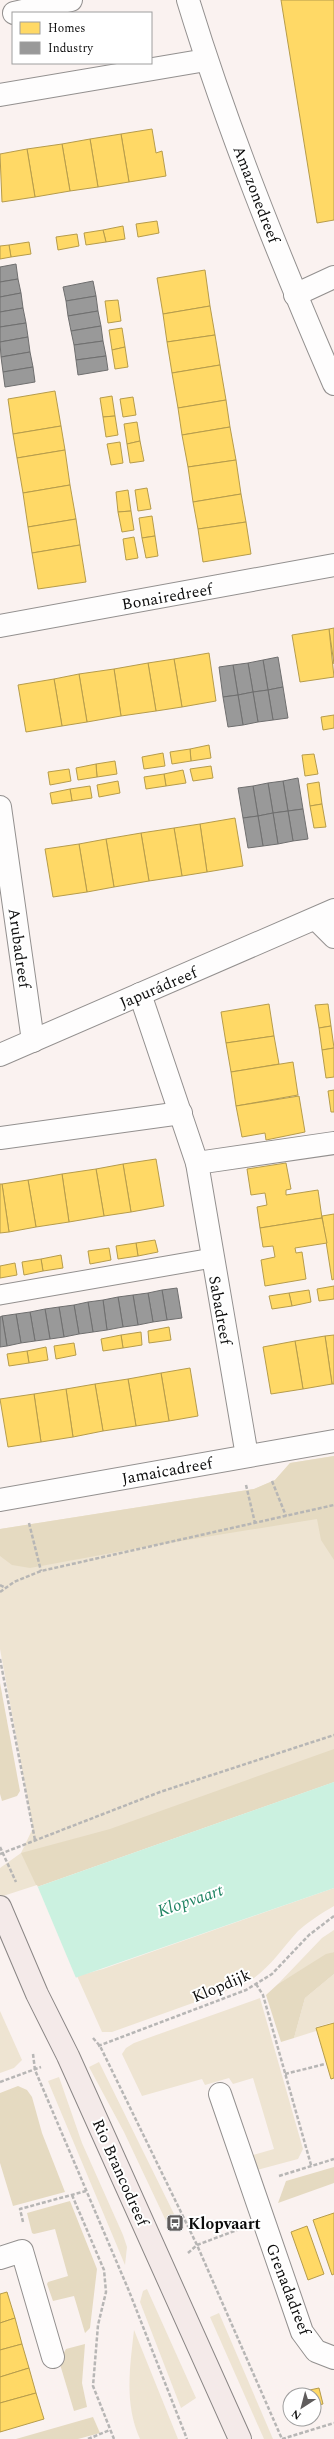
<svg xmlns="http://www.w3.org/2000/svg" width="334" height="2439" viewBox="0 0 334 2439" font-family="Spectral,serif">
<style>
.green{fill:#eee4d2}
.forest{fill:#e5dac1}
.water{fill:#cbf1e0}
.pier{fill:#faf2f0}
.homes{fill:#ffd966;stroke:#b69c4b}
.industry{fill:#999;stroke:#6f6f6f}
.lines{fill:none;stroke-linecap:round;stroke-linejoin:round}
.lane-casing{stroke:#93908f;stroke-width:21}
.street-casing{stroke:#93908f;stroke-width:24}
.secondary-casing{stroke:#8a8685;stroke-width:24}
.path{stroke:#b7b6b5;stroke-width:2.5;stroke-dasharray:4 2;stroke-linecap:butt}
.lane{stroke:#fefdfd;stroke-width:19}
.street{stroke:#fefdfd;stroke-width:22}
.secondary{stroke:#f4eae9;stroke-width:22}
.labels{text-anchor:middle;stroke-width:4;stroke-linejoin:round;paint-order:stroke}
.street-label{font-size:16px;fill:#0c0c0c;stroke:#fff}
.poi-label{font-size:16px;font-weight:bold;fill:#0c0c0c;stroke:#fff;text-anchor:start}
.water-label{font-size:17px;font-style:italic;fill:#208463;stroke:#fff}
</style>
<rect width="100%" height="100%" fill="#faf2f0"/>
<!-- green -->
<g class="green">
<path d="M334 1456V1782L0 1899V1868L21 1853 33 1828 0 1649V1529L254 1489 275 1480 290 1463Z"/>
<path d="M334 1888V1906C322 1913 308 1922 298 1931 280 1951 267 1972 243 1985L112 2032H102L77 1976 103 1969Z"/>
<path d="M334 1930V1952L326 1955 278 1984 322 1938Z"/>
<path d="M334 1974V2022L316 2027V2031L294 2038 305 1998Z"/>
<path d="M260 1998 303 2149 298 2159 257 2170 253 2155 274 2149 253 2078 233 2084 229 2078 205 2085 202 2079 142 2096 122 2054 126 2048 134 2043Z"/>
<path d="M0 2011 22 2060 14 2068 0 2073Z"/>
<path d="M99 2062 175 2216 166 2221 124 2132 89 2067Z"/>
<path d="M59 2077 82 2143 123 2235 127 2247 125 2265 50 2086 48 2081Z"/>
<path d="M147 2289 196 2398 181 2408 140 2302 143 2291Z"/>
<path d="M219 2313 273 2439H264L210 2317Z"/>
<path d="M134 2330 178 2439H140C124 2403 130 2367 134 2330Z"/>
</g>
<!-- forest -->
<g class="forest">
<path d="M334 1456V1560L321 1540 317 1519 150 1546 30 1568 12 1565 0 1556V1529L254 1489 275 1480 290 1463Z"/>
<path d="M0 1683 20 1791 17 1796 2 1801 0 1794Z"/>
<path d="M334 1749V1782L37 1887 21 1853 110 1829Z"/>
<path d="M334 1952V1974L305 1998 294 2038 281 2042 266 1995 278 1984 326 1954Z"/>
<path d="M18 2086 27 2090 32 2097 42 2133 65 2192 13 2206 0 2163V2093Z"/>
<path d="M334 2167V2183L278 2203 286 2181Z"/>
<path d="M70 2201 97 2269 90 2328 85 2333 74 2296 53 2301 47 2284 48 2282 68 2276 55 2229 34 2234 32 2233 27 2213Z"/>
<path d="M85 2344 82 2383 87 2407 74 2411 59 2361 66 2349Z"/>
<path d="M93 2417 100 2433 78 2439H16Z"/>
</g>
<!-- water -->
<path class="water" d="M334 1782V1888L0 2004 37 1887Z"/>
<!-- pier -->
<path class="pier" d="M37 1885 76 1978 0 2006V1897Z"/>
<!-- homes -->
<g class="homes">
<path d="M281 0H334V220L317 223Z"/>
<path d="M152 129 156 153 162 151 166 176 129 182 121 134Z"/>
<path d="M121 134 129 182 98 187 90 139Z"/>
<path d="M90 139 98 187 70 191 62 144Z"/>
<path d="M62 144 70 191 35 197 27 149Z"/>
<path d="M27 149 35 197 2 202 0 154Z"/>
<path d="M157 221 159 233 138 237 136 224Z"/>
<path d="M123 226 125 239 106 242 103 230Z"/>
<path d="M103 230 106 242 86 245 84 233Z"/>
<path d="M77 234 79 246 58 250 56 237Z"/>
<path d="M29 242 31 254 11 257 9 245Z"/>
<path d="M9 245 11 257 0 259V246Z"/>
<path d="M205 270 210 306 163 314 157 278Z"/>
<path d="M118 300 121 321 108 323 105 301Z"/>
<path d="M210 306 215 335 167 342 163 314Z"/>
<path d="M122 328 125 347 112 350 109 330Z"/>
<path d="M215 335 220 365 172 373 167 342Z"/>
<path d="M125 347 128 367 115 369 112 350Z"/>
<path d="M220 365 226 400 178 408 172 373Z"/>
<path d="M55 391 61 426 13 434 8 399Z"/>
<path d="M112 396 115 416 103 417 100 398Z"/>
<path d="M133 397 136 415 123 417 120 399Z"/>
<path d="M226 400 230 427 182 435 178 408Z"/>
<path d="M115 416 118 435 106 437 103 417Z"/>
<path d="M137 422 140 441 127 444 124 424Z"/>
<path d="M61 426 65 450 17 458 13 434Z"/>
<path d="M230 427 236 460 188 467 182 435Z"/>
<path d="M140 441 144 461 130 463 127 444Z"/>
<path d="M120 442 123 463 111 465 107 444Z"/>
<path d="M65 450 70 485 23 493 17 458Z"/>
<path d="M236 460 241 494 193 502 188 467Z"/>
<path d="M70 485 76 519 28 527 23 493Z"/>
<path d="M147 488 151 509 138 511 135 490Z"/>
<path d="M128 490 131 511 118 512 116 492Z"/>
<path d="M241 494 246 522 198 529 193 502Z"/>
<path d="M131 511 134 530 122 532 118 512Z"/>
<path d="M152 516 155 536 142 538 139 518Z"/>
<path d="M76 519 80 545 32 553 28 527Z"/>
<path d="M246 522 251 554 203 562 198 529Z"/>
<path d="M155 536 158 556 146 558 142 538Z"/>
<path d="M134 537 138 558 126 560 123 539Z"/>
<path d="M80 545 86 582 38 589 32 553Z"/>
<path d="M334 628V664L329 629Z"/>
<path d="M329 629 334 677 300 682 292 635Z"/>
<path d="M209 653 216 701 182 707 174 659Z"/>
<path d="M174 659 182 707 156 711 148 663Z"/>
<path d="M148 663 156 711 121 716 114 669Z"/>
<path d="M114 669 121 716 87 722 79 674Z"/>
<path d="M79 674 87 722 62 726 54 679Z"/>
<path d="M54 679 62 726 26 732 18 685Z"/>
<path d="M334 715V728L323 730 321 717Z"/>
<path d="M209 745 211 758 191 761 190 749Z"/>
<path d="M190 749 191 761 172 764 170 752Z"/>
<path d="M163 753 165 766 144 769 142 757Z"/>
<path d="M314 754 318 774 305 776 302 755Z"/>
<path d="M115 761 117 774 97 777 96 764Z"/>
<path d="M96 764 97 777 78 780 76 768Z"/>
<path d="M211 766 213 778 193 781 190 769Z"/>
<path d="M69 769 71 781 50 785 48 772Z"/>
<path d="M183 770 186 783 166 786 164 774Z"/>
<path d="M164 774 166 786 146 789 144 777Z"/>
<path d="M118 781 120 793 99 797 97 785Z"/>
<path d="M319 782 322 804 310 806 307 784Z"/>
<path d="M90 786 92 798 72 801 70 789Z"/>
<path d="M70 789 72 801 52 804 50 793Z"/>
<path d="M322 804 326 827 314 828 310 806Z"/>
<path d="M235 818 243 866 207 872 200 824Z"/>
<path d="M200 824 207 872 182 876 174 828Z"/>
<path d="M174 828 182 876 149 881 141 833Z"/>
<path d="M141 833 149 881 114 887 106 839Z"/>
<path d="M106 839 114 887 87 892 79 844Z"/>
<path d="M79 844 87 892 53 897 45 849Z"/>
<path d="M269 1004 274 1036 226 1043 221 1012Z"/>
<path d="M328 1004 331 1026 319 1028 315 1005Z"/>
<path d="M331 1026 334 1048 322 1050 319 1028Z"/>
<path d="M274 1036 279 1064 231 1072 226 1043Z"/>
<path d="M334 1048V1077L326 1078 322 1050Z"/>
<path d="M293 1062 298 1095 236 1106 231 1072Z"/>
<path d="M334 1090V1112H331L328 1091Z"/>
<path d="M299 1096 305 1132 266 1140 265 1133 242 1137 236 1106Z"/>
<path d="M156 1159 164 1206 131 1212 123 1164Z"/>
<path d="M286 1163 291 1189 286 1190V1195L318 1190 322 1218 260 1228 257 1207 267 1205 265 1193 251 1195 247 1169Z"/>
<path d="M123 1164 131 1212 104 1216 96 1169Z"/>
<path d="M96 1169 104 1216 69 1222 62 1174Z"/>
<path d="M62 1174 69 1222 36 1227 28 1180Z"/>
<path d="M28 1180 36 1227 9 1232 2 1184Z"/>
<path d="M0 1184H2L9 1232 0 1233Z"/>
<path d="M334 1214V1279L332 1280 322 1216Z"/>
<path d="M322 1218 327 1243 295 1248 296 1253 302 1252 306 1279 265 1286 261 1260 275 1257 273 1246 263 1247 260 1228Z"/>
<path d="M155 1240 158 1252 138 1256 136 1243Z"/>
<path d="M136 1243 138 1256 118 1259 116 1246Z"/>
<path d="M109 1248 111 1260 90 1264 88 1251Z"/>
<path d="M61 1255 63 1268 43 1271 41 1259Z"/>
<path d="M41 1259 43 1271 24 1275 22 1262Z"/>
<path d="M15 1263 17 1275 0 1278V1266Z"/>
<path d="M334 1286V1299L319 1301 317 1289Z"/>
<path d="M309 1290 311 1302 292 1306 289 1293Z"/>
<path d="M289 1293 292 1306 272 1309 269 1296Z"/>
<path d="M169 1327 171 1340 149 1343 148 1331Z"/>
<path d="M141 1332 142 1345 123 1348 121 1335Z"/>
<path d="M121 1335 123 1348 103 1351 101 1339Z"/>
<path d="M334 1335V1384H332L325 1336Z"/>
<path d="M325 1336 332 1384 303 1389 295 1341Z"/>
<path d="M295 1341 303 1389 271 1394 263 1347Z"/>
<path d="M74 1343 76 1355 56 1359 54 1346Z"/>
<path d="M46 1347 48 1360 29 1363 27 1351Z"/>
<path d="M27 1351 29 1363 9 1366 7 1354Z"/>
<path d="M190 1368 198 1416 169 1421 161 1373Z"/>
<path d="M161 1373 169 1421 136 1426 128 1379Z"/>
<path d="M128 1379 136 1426 103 1431 95 1384Z"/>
<path d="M95 1384 103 1431 73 1437 66 1389Z"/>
<path d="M66 1389 73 1437 41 1442 34 1394Z"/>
<path d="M34 1394 41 1442 8 1447 0 1399Z"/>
<path d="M334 2023V2078L331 2079 316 2028Z"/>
<path d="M334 2213V2274L332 2275 313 2220Z"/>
<path d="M307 2226 324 2274 308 2280 291 2232Z"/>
<path d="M7 2292 15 2318 0 2323V2294Z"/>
<path d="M15 2318 22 2344 0 2350V2323Z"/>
<path d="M22 2344 29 2368 0 2377V2350Z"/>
<path d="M29 2368 36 2393 0 2403V2377Z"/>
<path d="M319 2388 323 2404 314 2406V2395H306L305 2391Z"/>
<path d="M36 2393 44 2419 0 2432V2403Z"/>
</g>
<!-- industry -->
<g class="industry">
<path d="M16 264 18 279 0 282V267Z"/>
<path d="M18 279 21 293 0 297V282Z"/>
<path d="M93 281 96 296 66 301 63 287Z"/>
<path d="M21 293 23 308 0 312V297Z"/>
<path d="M96 296 98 311 68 316 66 301Z"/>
<path d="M23 308 26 323 0 327V312Z"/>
<path d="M98 311 101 326 71 331 68 316Z"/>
<path d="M26 323 28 337 0 342V327Z"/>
<path d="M101 326 103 341 74 345 71 331Z"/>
<path d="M28 337 30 352 1 357 0 342Z"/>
<path d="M103 341 106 356 76 360 74 345Z"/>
<path d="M30 352 33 367 3 372 1 357Z"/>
<path d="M106 356 108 370 78 375 76 360Z"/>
<path d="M33 367 35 382 5 387 3 372Z"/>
<path d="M278 657 283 687 268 690 263 660Z"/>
<path d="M263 660 268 690 253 692 248 663Z"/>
<path d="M248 663 253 692 238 695 233 665Z"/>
<path d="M233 665 238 695 223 697 219 667Z"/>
<path d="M283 687 288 718 273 720 268 690Z"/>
<path d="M268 690 273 720 258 722 253 692Z"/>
<path d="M253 692 258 722 243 725 238 695Z"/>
<path d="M238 695 243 725 228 727 223 697Z"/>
<path d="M298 778 303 809 288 811 283 781Z"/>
<path d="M283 781 288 811 273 813 268 783Z"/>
<path d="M268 783 273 813 258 816 253 786Z"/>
<path d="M253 786 258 816 243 818 238 788Z"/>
<path d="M303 809 308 839 293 841 288 811Z"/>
<path d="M288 811 293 841 278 844 273 813Z"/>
<path d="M273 813 278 844 263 846 258 816Z"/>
<path d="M258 816 263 846 248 848 243 818Z"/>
<path d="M177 1288 182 1318 167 1320 162 1290Z"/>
<path d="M162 1290 167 1320 153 1322 148 1293Z"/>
<path d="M148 1293 153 1322 138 1325 133 1295Z"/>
<path d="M133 1295 138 1325 123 1327 118 1297Z"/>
<path d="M118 1297 123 1327 107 1330 103 1300Z"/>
<path d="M103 1300 107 1330 93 1332 88 1302Z"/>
<path d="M88 1302 93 1332 79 1334 74 1305Z"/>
<path d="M74 1305 79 1334 64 1337 59 1307Z"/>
<path d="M59 1307 64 1337 50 1339 45 1309Z"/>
<path d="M45 1309 50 1339 35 1341 30 1312Z"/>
<path d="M30 1312 35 1341 21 1343 16 1314Z"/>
<path d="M16 1314 21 1343 7 1346 2 1316Z"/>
<path d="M2 1316 7 1346 0 1347V1317Z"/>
</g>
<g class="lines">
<defs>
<path id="lane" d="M0 1295 212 1258"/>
<g id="street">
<path d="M188 0C228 131 280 259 334 384"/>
<path d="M14 13 71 0"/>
<path d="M0 95 206 60"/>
<path d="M295 295 334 277"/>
<path d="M0 626 334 565"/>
<path d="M0 807 33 1041"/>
<path d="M316 919 334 937"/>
<path d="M140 994 197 1163 247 1456"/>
<path d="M0 1055 334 910"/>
<path d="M0 1138 181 1113"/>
<path d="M197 1163 334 1143"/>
<path d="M0 1500 334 1441"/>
<path d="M220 2094 302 2332 316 2351 334 2358"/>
<path d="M0 2258 22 2251 53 2357"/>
</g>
<path id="secondary" d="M0 1907 37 1994 68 2056 240 2439"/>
</defs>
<!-- lane casing -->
<use href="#lane" class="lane-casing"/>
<!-- street casing -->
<use href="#street" class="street-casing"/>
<!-- secondary casing -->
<use href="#secondary" class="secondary-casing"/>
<!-- path -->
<g class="path">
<path d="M272 1481 286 1516"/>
<path d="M246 1485 255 1523"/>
<path d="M29 1523 41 1571"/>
<path d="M0 1585 4 1587"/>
<path d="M0 1592 14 1582 41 1571 334 1505"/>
<path d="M0 1659 35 1840"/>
<path d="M0 1847 16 1882"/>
<path d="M0 1854 160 1792 334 1735"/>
<path d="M256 1984 263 1995 311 2165"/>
<path d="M93 2038 100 2046 197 2245 282 2439"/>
<path d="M98 2046 246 1990 272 1974 309 1935 334 1916"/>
<path d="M33 2054 35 2070 129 2291 187 2439"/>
<path d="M285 2074 325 2064"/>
<path d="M0 2082 41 2067"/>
<path d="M279 2176 334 2159"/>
<path d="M72 2195 104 2270 106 2292 98 2325 93 2386 114 2439"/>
<path d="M23 2222 20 2209 86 2191"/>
<path d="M188 2253 197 2245 237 2230"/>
<path d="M88 2439 110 2430"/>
<path d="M282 2439 334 2423"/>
</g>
<!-- lane -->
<use href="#lane" class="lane"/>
<!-- street -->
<use href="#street" class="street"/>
<!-- secondary -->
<use href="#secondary" class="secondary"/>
</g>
<!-- icons -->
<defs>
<symbol id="bus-square" viewBox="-11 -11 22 22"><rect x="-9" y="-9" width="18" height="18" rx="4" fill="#5f5c5c" stroke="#fff"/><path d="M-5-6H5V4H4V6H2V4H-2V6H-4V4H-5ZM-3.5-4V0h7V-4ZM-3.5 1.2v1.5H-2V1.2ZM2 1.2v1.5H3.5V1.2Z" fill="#fff"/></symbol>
</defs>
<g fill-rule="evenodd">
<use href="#bus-square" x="165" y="2213" width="20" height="20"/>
</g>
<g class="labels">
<!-- street labels -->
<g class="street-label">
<text transform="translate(257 194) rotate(69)" y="6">Amazonedreef</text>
<text transform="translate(167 596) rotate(-10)" y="6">Bonairedreef</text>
<text transform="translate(20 948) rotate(82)" y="6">Arubadreef</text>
<text transform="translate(158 987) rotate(-23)" y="6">Japurádreef</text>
<text transform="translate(221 1310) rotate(80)" y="6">Sabadreef</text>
<text transform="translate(167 1470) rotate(-10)" y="6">Jamaicadreef</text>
<text transform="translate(221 1985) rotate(-23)" y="6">Klopdijk</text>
<text transform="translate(121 2172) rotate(66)" y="6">Rio Brancodreef</text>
<text transform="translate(289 2289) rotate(69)" y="6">Grenadadreef</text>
</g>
<!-- poi labels -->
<g class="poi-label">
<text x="188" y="2229">Klopvaart</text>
</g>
<!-- water labels -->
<g class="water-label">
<text transform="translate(190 1900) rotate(-19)" y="6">Klopvaart</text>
</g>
</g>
<!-- legend -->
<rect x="12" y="12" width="140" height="52" fill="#ffffff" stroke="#9e9e9e"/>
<rect x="20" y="22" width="20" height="12" fill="#ffd966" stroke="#9e9e9e"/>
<text x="48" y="32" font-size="12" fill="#0c0c0c">Homes</text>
<rect x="20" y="42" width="20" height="12" fill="#999999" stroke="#9e9e9e"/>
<text x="48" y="52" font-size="12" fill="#0c0c0c">Industry</text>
<!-- north arrow -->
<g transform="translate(302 2407) rotate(216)"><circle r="19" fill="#ffffff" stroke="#9e9e9e"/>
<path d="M0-3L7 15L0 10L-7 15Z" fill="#5f5c5c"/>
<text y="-6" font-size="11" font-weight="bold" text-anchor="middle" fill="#0c0c0c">N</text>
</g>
</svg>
